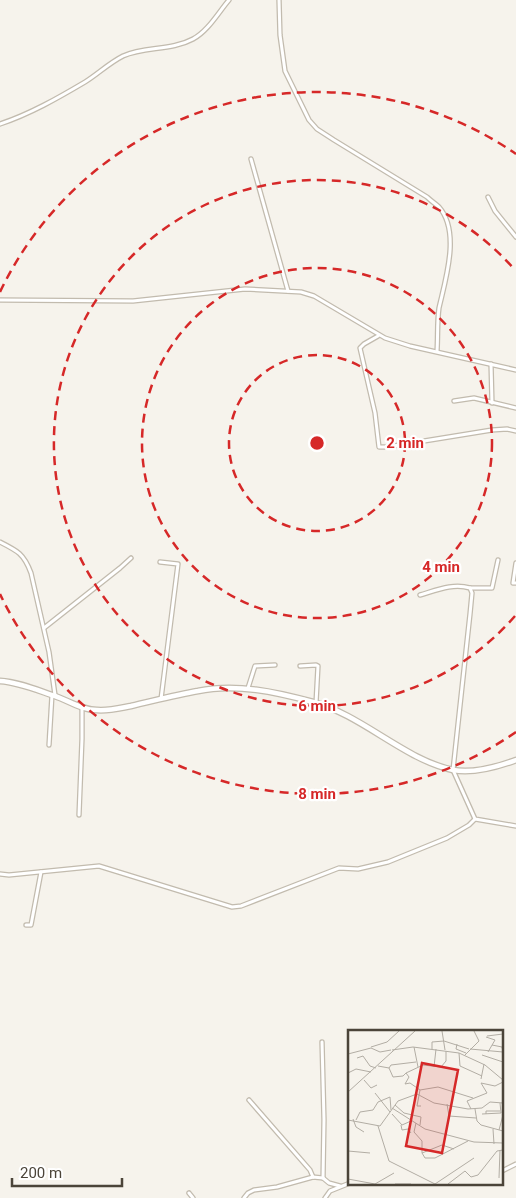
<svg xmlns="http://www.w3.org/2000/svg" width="516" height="1198" viewBox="0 0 516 1198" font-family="Roboto,sans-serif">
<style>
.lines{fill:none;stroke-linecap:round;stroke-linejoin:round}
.minor-casing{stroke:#c2bbae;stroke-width:5.5}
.tertiary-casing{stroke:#c2bbae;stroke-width:7}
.minor{stroke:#fff;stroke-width:3}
.tertiary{stroke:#fff;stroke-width:4.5}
.ring{fill:none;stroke:#d62828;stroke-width:2.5;stroke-dasharray:9 6}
.inset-road{fill:none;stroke:#b2ada4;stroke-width:1}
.view{fill:#d62828;fill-opacity:0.15;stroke:#d62828;stroke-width:2.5}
.inset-edge{fill:none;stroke:#4b4439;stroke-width:2.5}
.centre{fill:#d62828;stroke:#fff;stroke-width:2.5}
.ring-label{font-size:15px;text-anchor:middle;font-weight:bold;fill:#d62828;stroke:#fff;stroke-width:4.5;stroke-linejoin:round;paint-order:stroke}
</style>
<rect width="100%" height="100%" fill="#f6f3ec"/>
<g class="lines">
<defs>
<g id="minor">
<path d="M279 0 280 35 285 71 309 120 317 129 334 140 427 197C431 201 436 204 439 207 461 232 445 281 439 308 437 322 438 337 437 351"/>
<path d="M0 124C30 114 58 98 85 82 98 74 109 63 123 56 145 46 171 51 193 39 208 31 218 13 229 0"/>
<path d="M251 159 288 291"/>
<path d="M488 197 495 211 516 237"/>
<path d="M0 300 133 301 245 289 301 292 314 296 385 338 410 346 516 370"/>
<path d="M378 336 364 344 360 348 375 413 379 447H387L492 430 507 429 516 431"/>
<path d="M491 364 492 403"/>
<path d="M454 401 474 398 516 408"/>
<path d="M0 542C18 551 24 554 31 573L49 652 55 695"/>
<path d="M160 562 178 564 161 699"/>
<path d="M516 563 513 583H516"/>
<path d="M470 588H492L498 560"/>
<path d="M420 595C437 590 453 583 470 588L472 593 470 614 453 770 475 819 516 826"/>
<path d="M44 628 120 568 131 558"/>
<path d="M300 666 316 665 318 666 316 703"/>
<path d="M248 688 255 666 275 665"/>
<path d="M49 745 52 695"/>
<path d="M79 815 82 739V707"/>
<path d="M0 874 9 875 99 866 232 907 241 906 339 868 358 869 388 862 447 838 469 825 475 819"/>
<path d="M26 925H31L41 872"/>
<path d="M322 1042 324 1120 323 1178"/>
<path d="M249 1100 310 1170 313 1177"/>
<path d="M502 1171 516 1164"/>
<path d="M189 1193 193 1198"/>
<path d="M244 1198 248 1193 254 1190 277 1187 313 1177 323 1178 329 1183 340 1186"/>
<path d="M325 1198 330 1191 350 1183"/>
</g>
<path id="tertiary" d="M0 681C18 682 37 690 55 696 69 701 82 710 97 710 109 711 120 708 131 706 153 701 175 695 198 691 236 683 276 692 313 702 362 715 405 760 453 770 474 774 497 767 516 760"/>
</defs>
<!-- minor casing -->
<use href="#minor" class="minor-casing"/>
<!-- tertiary casing -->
<use href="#tertiary" class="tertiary-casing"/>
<!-- minor -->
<use href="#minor" class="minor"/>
<!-- tertiary -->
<use href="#tertiary" class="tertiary"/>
</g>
<!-- distance rings -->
<g class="ring">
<circle cx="317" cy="443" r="88"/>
<circle cx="317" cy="443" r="175"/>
<path d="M515 616A263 263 0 1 1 515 270"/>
<path d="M516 732A351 351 0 0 1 0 594M0 292A351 351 0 0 1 516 154"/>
</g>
<!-- overview -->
<g transform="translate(348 1030)">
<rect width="155" height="155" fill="#f6f3ec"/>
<path class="inset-road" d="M94 1 97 20M139 6 155 4M138 7 147 10 140 22M109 14 108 19 118 23M144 15 154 17 155 22M23 17 39 12 51 1M66 17 70 37M84 19V12L96 11 121 19M122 19 155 22M44 20 65 17 111 23 137 35 155 50M111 23 112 36 134 46M0 24 23 18 32 22 43 20M117 25 131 11 126 1M134 25 155 32M9 28 15 26 22 36 28 38M30 36 41 38 45 47 55 46 58 43M86 37 88 19M41 38 43 35 68 32M0 43 8 39 23 42M133 49 136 34M16 50 23 58 29 55M72 60 90 57 125 68M0 62 67 1M27 63 42 82M99 74 101 86 128 88M47 75 56 83 73 87 72 95M73 76H69L72 60 62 53 57 54 61 47 58 43 75 35 93 37 98 31V21M44 78 77 99 126 112 155 113M123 79 119 71 139 63 133 53 147 56 155 52M127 79 129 91 133 95 155 101M44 84 54 95 63 91M134 84 153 83 152 73M138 84V81H152M5 89 8 97 16 102M0 90 32 96 50 71 69 64 86 73 120 79 134 78 142 72 155 73M8 90 12 82 25 80 30 72 42 67 43 80M68 93 66 102 74 111V123M53 95 54 100 60 99 63 103M30 96 41 131 87 154M145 99 146 114M151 100 155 85M0 121 22 123M74 123 77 128H87L120 111M74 123 94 115 106 119M151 148 152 120M0 149 27 154 46 143M47 154H63M87 154 126 128M100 154 117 141 123 147 130 145 149 121 155 120"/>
<path class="view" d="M74 33 110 40 94 123 58 116Z"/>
<rect width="155" height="155" class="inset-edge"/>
</g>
<circle cx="317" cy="443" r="8" class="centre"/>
<g class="ring-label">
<text x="405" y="448">2 min</text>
<text x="441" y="572">4 min</text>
<text x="317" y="711">6 min</text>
<text x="317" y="799">8 min</text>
</g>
<!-- scale -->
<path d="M12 1178v8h110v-8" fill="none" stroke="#4b4439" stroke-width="2.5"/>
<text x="20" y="1178" font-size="15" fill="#4b4439" stroke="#ffffff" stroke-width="4" paint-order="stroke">200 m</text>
</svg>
